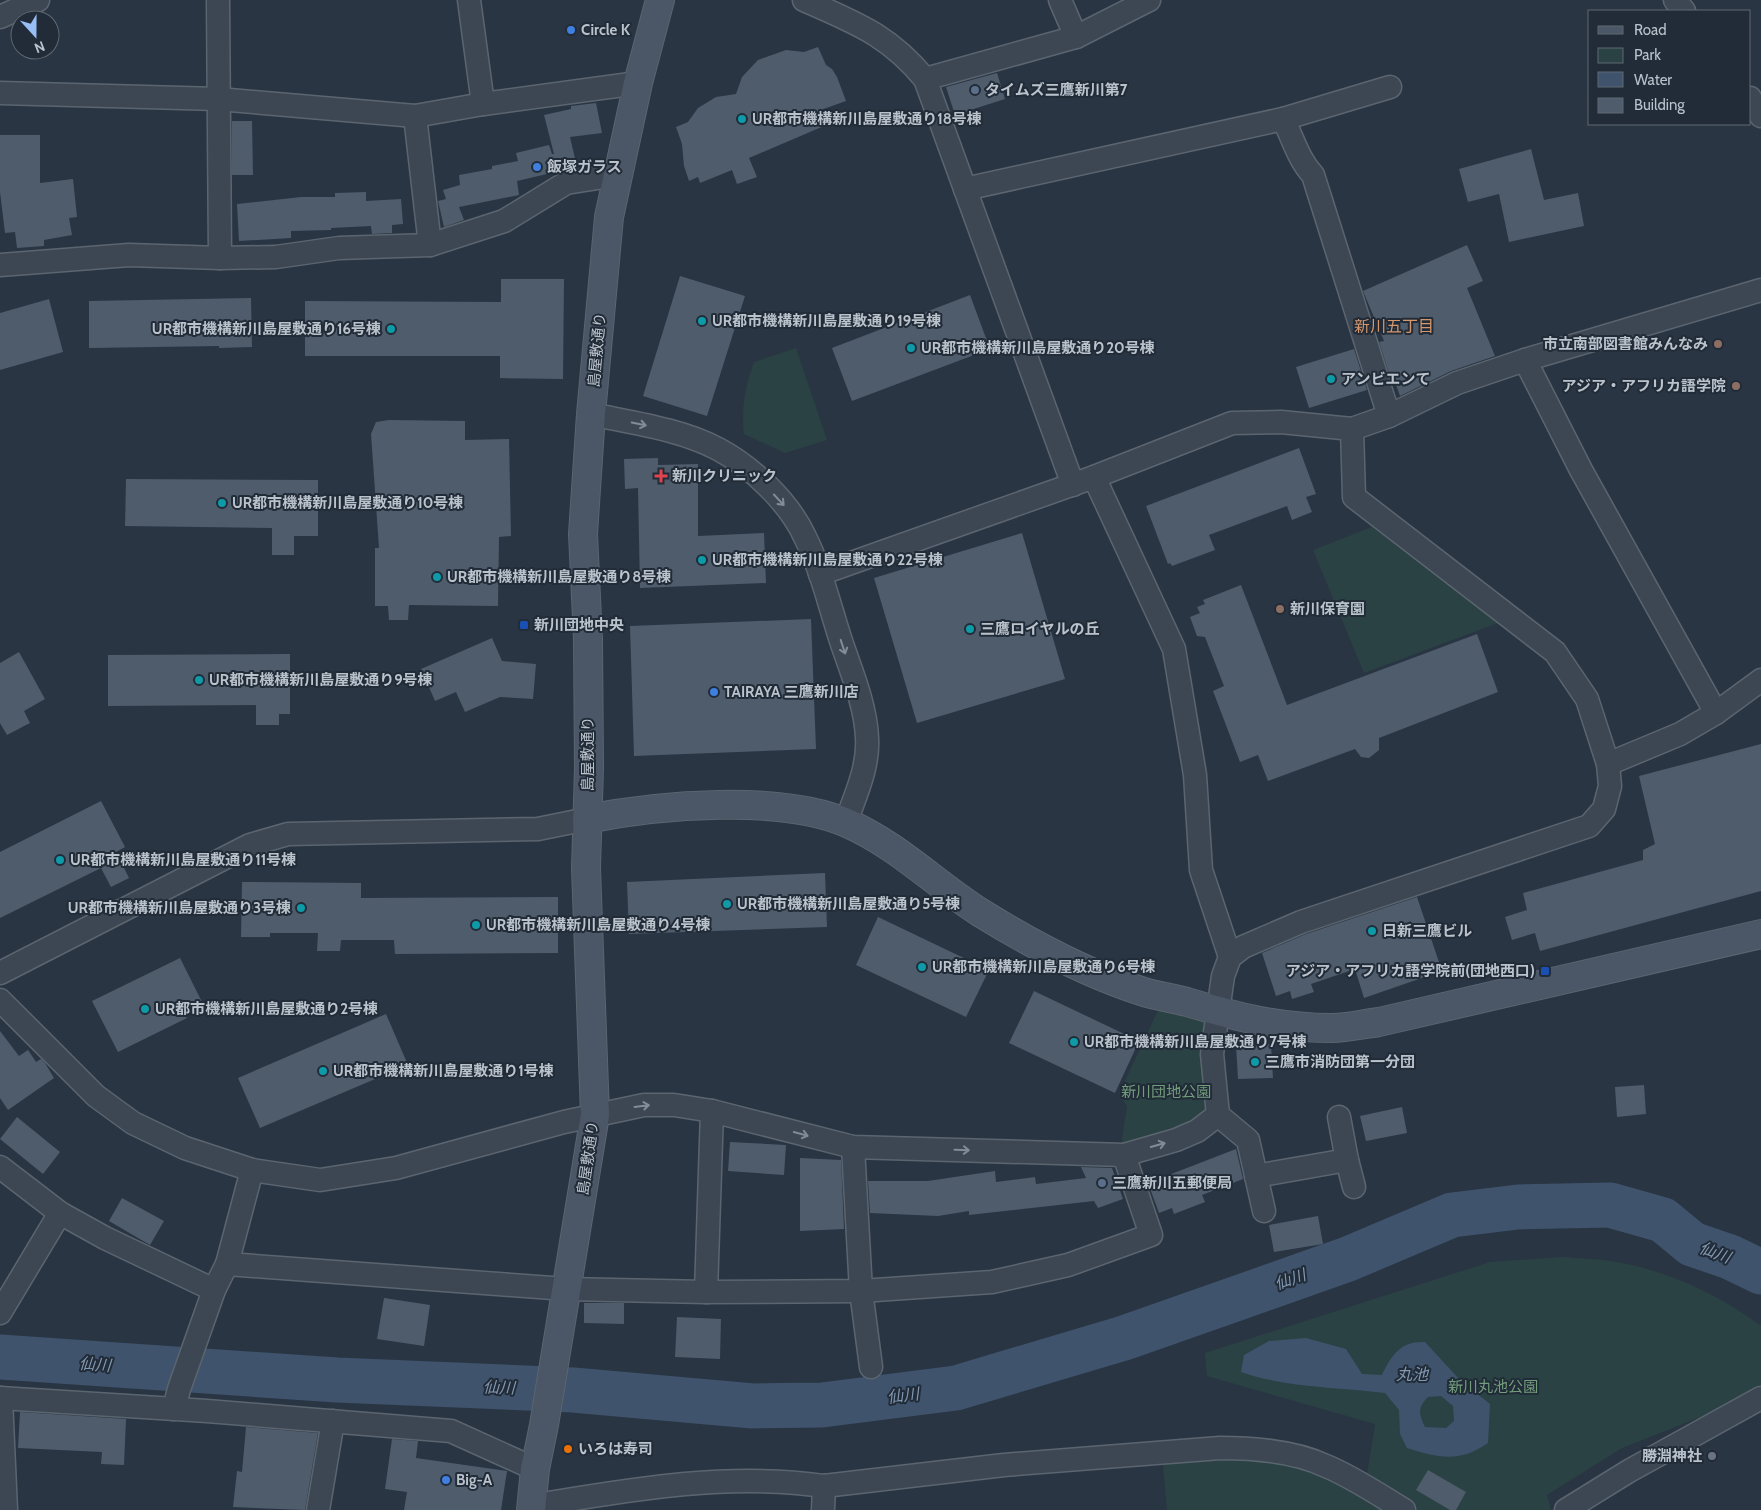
<svg xmlns="http://www.w3.org/2000/svg" width="1761" height="1510" viewBox="0 0 1761 1510" font-family="Cabin,'Noto Sans JP',sans-serif">
<style>
.green{fill:#2b4244}
.water{fill:#3f536c;fill-rule:evenodd}
.lines{fill:none;stroke-linecap:round;stroke-linejoin:round}
.river{stroke:#3f536c;stroke-width:45}
.building{fill:#4f5c6c}
.street-casing{stroke:#5b6570;stroke-width:25}
.secondary-casing{stroke:#5b6570;stroke-width:30}
.street{stroke:#3d4753;stroke-width:22}
.secondary{stroke:#4b5666;stroke-width:28}
.oneway{stroke:#828b96}
.shop-dot{fill:#3f7fe0;stroke:#212c38;stroke-width:2}
.service-dot{fill:#5c6f8a;stroke:#212c38;stroke-width:2}
.culture-dot{fill:#0f9aa8;stroke:#212c38;stroke-width:2}
.education-dot{fill:#8d6e63;stroke:#212c38;stroke-width:2}
.health-dot{fill:#e0444e;stroke:#212c38;stroke-width:2}
.transit-dot{fill:#1a4fb4;stroke:#212c38;stroke-width:2}
.food-dot{fill:#e8710a;stroke:#212c38;stroke-width:2}
.worship-dot{fill:#6b7280;stroke:#212c38;stroke-width:2}
.labels{text-anchor:middle;stroke-width:4;stroke-linejoin:round;paint-order:stroke}
.poi-label{font-size:15px;font-weight:bold;fill:#bac2cc;stroke:#212c38;text-anchor:start}
.street-label{font-size:15px;fill:#bac2cc;stroke:#212c38}
.park-label{font-size:15px;fill:#729d7b;stroke:#212c38}
.neighbourhood-label{font-size:16px;fill:#d4976e;stroke:#212c38}
.water-label{font-size:16px;font-style:italic;fill:#8398b2;stroke:#212c38}
</style>
<rect width="100%" height="100%" fill="#293543"/>
<!-- green -->
<g class="green">
<path d="M796 348 827 440 785 453 744 434C741 408 745 387 754 362Z"/>
<path d="M1372 527 1498 623 1364 673 1313 550Z"/>
<path d="M1161 1004 1209 1019 1211 1116 1194 1127 1121 1146 1127 1106 1119 1094Z"/>
<path d="M1565 1257C1584 1259 1604 1259 1622 1263 1673 1273 1719 1295 1761 1326V1393L1622 1448 1547 1495 1551 1510H1167L1162 1453 1250 1448 1365 1487 1375 1424 1207 1376 1205 1353 1490 1262Z"/>
</g>
<!-- water -->
<path class="water" d="M1306 1338 1346 1349 1362 1374 1382 1375C1392 1354 1401 1341 1425 1342L1460 1380 1490 1404 1488 1443C1459 1463 1439 1458 1407 1448L1400 1434 1399 1410 1385 1393C1337 1387 1287 1388 1241 1372L1244 1355 1269 1341ZM1441 1396 1453 1406 1454 1421 1446 1428 1425 1427C1418 1413 1418 1407 1428 1397Z"/>
<g class="lines">
<!-- river -->
<path class="river" d="M0 1357 337 1380 573 1390 753 1406 822 1405 956 1388 1124 1338 1235 1299 1348 1259 1452 1215 1518 1207 1610 1205 1663 1220 1692 1244 1730 1257 1761 1272"/>
</g>
<!-- building -->
<g class="building">
<path d="M818 47 826 65 832 69 837 77 846 101 818 111 824 126 749 158 757 177 737 184 732 170 700 183 698 177 689 181 684 166 682 144 676 127 688 122 698 108 716 97 736 94 742 77 758 60 786 50 804 52Z"/>
<path d="M997 73 1005 99 955 115 946 87Z"/>
<path d="M596 103 602 133 570 137 577 167 517 181 519 195 459 207 464 220 444 227 438 201 446 199 443 190 460 185 459 175 492 169V166L518 161 516 153 549 145 552 154H554L544 115 571 109V106Z"/>
<path d="M232 121H252L253 175H232Z"/>
<path d="M0 135H40V183L73 179 77 217 69 218 72 235 44 240V246L17 248 15 232 5 233 0 192Z"/>
<path d="M1531 149 1544 200 1578 193 1584 226 1509 242 1499 194 1468 202 1459 169Z"/>
<path d="M366 192V201L401 199 403 224 392 225V233L372 234 371 226 331 228V230L291 231V238L239 241 237 204 301 197H335V193Z"/>
<path d="M1467 245 1483 281 1467 288 1495 356 1451 371 1400 396 1395 382 1392 383 1379 342 1384 341 1363 291Z"/>
<path d="M680 276 745 296 707 416 643 396Z"/>
<path d="M501 279H564L563 379 500 378V356H305V301L501 302Z"/>
<path d="M970 295 990 349 852 401 832 348Z"/>
<path d="M251 298 252 347 219 348V346L89 348V301Z"/>
<path d="M49 299 63 352 0 370V313Z"/>
<path d="M1354 349 1367 390 1309 408 1296 367Z"/>
<path d="M389 420 465 421V440L509 439 511 536 499 537 498 606 409 605 408 620H389L388 606H375V548H379L371 434 376 422Z"/>
<path d="M1299 448 1316 494 1306 497 1312 512 1292 520 1287 506 1209 535 1215 550 1172 566 1170 563 1168 564 1146 506Z"/>
<path d="M658 458V465L698 464V536L764 533 766 583 640 588 638 488 625 489 624 459Z"/>
<path d="M126 479 318 480V536H294V555H272V528L125 526Z"/>
<path d="M1022 533 1065 679 917 723 874 578Z"/>
<path d="M1241 585 1287 705 1477 634 1498 692 1379 738V750L1369 758 1361 757 1355 749 1268 781 1258 755 1240 762 1213 691 1224 686 1205 637 1197 636 1190 617 1200 613 1197 607 1205 604 1203 600Z"/>
<path d="M811 619 816 749 634 756 630 626Z"/>
<path d="M492 638 502 661 536 664 533 699 500 697 465 712 456 692 435 701 421 669Z"/>
<path d="M19 652 45 699 24 711 30 723 7 735 0 723V663Z"/>
<path d="M290 654V714H279V725H256V705L108 706V655Z"/>
<path d="M1761 744V891L1540 951 1535 933 1512 940 1505 917 1527 910 1523 893 1643 860V850L1655 844 1639 776Z"/>
<path d="M101 801 125 847 116 852 129 878 111 887 101 868 0 918V852Z"/>
<path d="M825 873 827 927 629 934 627 882Z"/>
<path d="M242 882 361 883V898L558 897V953L395 954 394 940H341L340 951H317L318 933H270V937H241Z"/>
<path d="M1417 897 1442 971 1364 998 1355 969 1311 984 1314 992 1292 999 1290 991 1276 996 1262 953 1306 934Z"/>
<path d="M878 917 989 970 966 1017 856 965Z"/>
<path d="M180 958 203 1004 184 1013 187 1018 118 1052 92 1001Z"/>
<path d="M1034 991 1139 1041 1115 1093 1009 1043Z"/>
<path d="M386 1014 408 1065 260 1128 238 1078Z"/>
<path d="M0 1031 19 1056 28 1050 36 1062 41 1059 45 1063 54 1078 8 1110 0 1098Z"/>
<path d="M1271 1044 1273 1078 1238 1079 1236 1045Z"/>
<path d="M1644 1085 1646 1114 1617 1117 1615 1087Z"/>
<path d="M1402 1107 1407 1133 1366 1141 1360 1116Z"/>
<path d="M17 1117 60 1152 43 1174 0 1139Z"/>
<path d="M730 1142 786 1145 784 1175 728 1171Z"/>
<path d="M1236 1149 1243 1179 1202 1195 1205 1202 1174 1214 1172 1208 1159 1213 1148 1183Z"/>
<path d="M800 1158 841 1160 844 1229 800 1231Z"/>
<path d="M1081 1167 1112 1168 1123 1199 1098 1208 1094 1201 969 1215V1211L938 1216 870 1213 868 1181H928L995 1171 996 1182 1035 1177 1036 1184 1086 1178Z"/>
<path d="M122 1198 164 1221 150 1245 109 1221Z"/>
<path d="M1318 1216 1323 1244 1274 1252 1269 1225Z"/>
<path d="M384 1298 430 1305 424 1346 377 1339Z"/>
<path d="M584 1303H624V1324L584 1323Z"/>
<path d="M677 1317 721 1319 720 1359 675 1357Z"/>
<path d="M20 1412 126 1419 124 1465 101 1464 102 1452 18 1448Z"/>
<path d="M246 1427 318 1433 305 1510 233 1507 237 1471 242 1472Z"/>
<path d="M392 1439 418 1441 416 1458 507 1471 501 1510H404L407 1492 385 1489Z"/>
<path d="M1428 1470 1466 1492 1456 1510H1450L1416 1490Z"/>
</g>
<g class="lines">
<defs>
<g id="street">
<path d="M218 0 220 258"/>
<path d="M469 0 483 104"/>
<path d="M804 0C855 23 888 34 925 79L1073 485"/>
<path d="M1060 0 1076 37"/>
<path d="M1675 0 1684 11"/>
<path d="M0 17 38 0"/>
<path d="M925 79 1076 37 1149 0"/>
<path d="M0 93 218 99 415 116 483 104 638 83"/>
<path d="M1750 98 1761 116"/>
<path d="M415 116 430 245"/>
<path d="M1283 119C1293 138 1298 159 1313 175L1389 416"/>
<path d="M965 189 1283 119 1390 87"/>
<path d="M0 265 129 255 220 258 276 257 339 248 430 245 504 221 566 183 617 175"/>
<path d="M1525 360 1581 470 1716 713"/>
<path d="M591 414C633 423 680 429 718 449 752 467 789 502 805 537 822 571 830 608 842 644 852 673 866 707 867 738 869 767 855 796 846 822"/>
<path d="M1094 477 1174 649 1195 775 1201 870 1230 957"/>
<path d="M820 574 1094 477 1232 423 1281 422 1352 429 1389 416 1457 383 1525 360 1761 290"/>
<path d="M1608 764 1680 734 1716 713 1761 680"/>
<path d="M0 973 250 845 288 834 538 829 587 819"/>
<path d="M0 1000 96 1096 133 1123 185 1148 252 1170 320 1180 396 1168 564 1122 644 1105H674L712 1111 853 1147 1124 1155 1176 1140 1197 1131 1218 1115 1212 1054 1223 976 1230 957 1243 947 1301 922 1589 826 1604 809 1610 786 1608 764 1587 699 1555 652 1354 497 1352 429"/>
<path d="M1218 1115 1248 1140 1264 1211"/>
<path d="M853 1147 861 1291 871 1367"/>
<path d="M1347 1160 1354 1187"/>
<path d="M0 1167 60 1213 105 1238 214 1290"/>
<path d="M1256 1176 1347 1160 1339 1117"/>
<path d="M227 1264 566 1289 706 1292 861 1291 992 1282 1068 1265 1151 1235 1124 1155"/>
<path d="M706 1292 712 1111"/>
<path d="M0 1313 60 1213"/>
<path d="M0 1398 207 1411 451 1431 535 1469"/>
<path d="M1 1398 6 1510"/>
<path d="M174 1409 179 1389 214 1290 227 1264 252 1170"/>
<path d="M531 1506C628 1490 726 1472 824 1486L1004 1465 1220 1448C1255 1448 1294 1451 1326 1466 1353 1477 1379 1495 1404 1510"/>
<path d="M318 1510 333 1421"/>
<path d="M823 1510 824 1486"/>
<path d="M1566 1510 1629 1471 1761 1398"/>
</g>
<g id="secondary">
<path d="M587 819C658 805 781 794 847 823 899 846 935 884 981 913 1028 942 1088 974 1141 991 1156 996 1172 998 1187 1002 1237 1017 1279 1028 1332 1028 1347 1028 1363 1024 1379 1022L1761 934"/>
<path d="M531 1510 535 1469 544 1425 595 1115 586 868 589 767 588 639 583 534 591 414 609 217 638 83 660 0"/>
</g>
</defs>
<!-- street casing -->
<use href="#street" class="street-casing"/>
<!-- secondary casing -->
<use href="#secondary" class="secondary-casing"/>
<!-- street -->
<use href="#street" class="street"/>
<!-- secondary -->
<use href="#secondary" class="secondary"/>
</g>
<!-- one-way arrows -->
<defs><path id="oneway-shaft" d="M-6 0H5M1.5-3L5.5 0L1.5 3" fill="none" stroke-width="1.6" stroke-linecap="round" stroke-linejoin="round" transform="scale(1.25)"/></defs>
<g class="oneway">
<use href="#oneway-shaft" transform="translate(639 424) rotate(12)"/>
<use href="#oneway-shaft" transform="translate(779 500) rotate(47)"/>
<use href="#oneway-shaft" transform="translate(843 647) rotate(72)"/>
<use href="#oneway-shaft" transform="translate(642 1106) rotate(-7)"/>
<use href="#oneway-shaft" transform="translate(801 1134) rotate(15)"/>
<use href="#oneway-shaft" transform="translate(1158 1145) rotate(-16)"/>
<use href="#oneway-shaft" transform="translate(962 1150) rotate(2)"/>
</g>
<!-- markers -->
<g class="shop-dot">
<circle cx="571" cy="30" r="5"/>
<circle cx="537" cy="167" r="5"/>
<circle cx="714" cy="692" r="5"/>
<circle cx="446" cy="1480" r="5"/>
</g>
<g class="service-dot">
<circle cx="975" cy="90" r="5"/>
<circle cx="1102" cy="1183" r="5"/>
</g>
<g class="culture-dot">
<circle cx="742" cy="119" r="5"/>
<circle cx="702" cy="321" r="5"/>
<circle cx="391" cy="329" r="5"/>
<circle cx="911" cy="348" r="5"/>
<circle cx="1331" cy="379" r="5"/>
<circle cx="222" cy="503" r="5"/>
<circle cx="702" cy="560" r="5"/>
<circle cx="437" cy="577" r="5"/>
<circle cx="970" cy="629" r="5"/>
<circle cx="199" cy="680" r="5"/>
<circle cx="60" cy="860" r="5"/>
<circle cx="727" cy="904" r="5"/>
<circle cx="301" cy="908" r="5"/>
<circle cx="476" cy="925" r="5"/>
<circle cx="1372" cy="931" r="5"/>
<circle cx="922" cy="967" r="5"/>
<circle cx="145" cy="1009" r="5"/>
<circle cx="1074" cy="1042" r="5"/>
<circle cx="1255" cy="1062" r="5"/>
<circle cx="323" cy="1071" r="5"/>
</g>
<g class="education-dot">
<circle cx="1718" cy="344" r="5"/>
<circle cx="1736" cy="386" r="5"/>
<circle cx="1280" cy="609" r="5"/>
</g>
<path class="health-dot" d="M658.5 468.5h5v5h5v5h-5v5h-5v-5h-5v-5h5z"/>
<g class="transit-dot">
<rect x="519" y="620" width="10" height="10" rx="2.5"/>
<rect x="1540" y="966" width="10" height="10" rx="2.5"/>
</g>
<circle class="food-dot" cx="568" cy="1449" r="5"/>
<circle class="worship-dot" cx="1712" cy="1456" r="5"/>
<g class="labels">
<!-- poi labels -->
<g class="poi-label">
<text x="581" y="35">Circle K</text>
<text x="985" y="95">タイムズ三鷹新川第7</text>
<text x="752" y="124">UR都市機構新川島屋敷通り18号棟</text>
<text x="547" y="172">飯塚ガラス</text>
<text x="712" y="326">UR都市機構新川島屋敷通り19号棟</text>
<text x="381" y="334" text-anchor="end">UR都市機構新川島屋敷通り16号棟</text>
<text x="1708" y="349" text-anchor="end">市立南部図書館みんなみ</text>
<text x="921" y="353">UR都市機構新川島屋敷通り20号棟</text>
<text x="1341" y="384">アンビエンて</text>
<text x="1726" y="391" text-anchor="end">アジア・アフリカ語学院</text>
<text x="672" y="481">新川クリニック</text>
<text x="232" y="508">UR都市機構新川島屋敷通り10号棟</text>
<text x="712" y="565">UR都市機構新川島屋敷通り22号棟</text>
<text x="447" y="582">UR都市機構新川島屋敷通り8号棟</text>
<text x="1290" y="614">新川保育園</text>
<text x="534" y="630">新川団地中央</text>
<text x="980" y="634">三鷹ロイヤルの丘</text>
<text x="209" y="685">UR都市機構新川島屋敷通り9号棟</text>
<text x="724" y="697">TAIRAYA 三鷹新川店</text>
<text x="70" y="865">UR都市機構新川島屋敷通り11号棟</text>
<text x="737" y="909">UR都市機構新川島屋敷通り5号棟</text>
<text x="291" y="913" text-anchor="end">UR都市機構新川島屋敷通り3号棟</text>
<text x="486" y="930">UR都市機構新川島屋敷通り4号棟</text>
<text x="1382" y="936">日新三鷹ビル</text>
<text x="932" y="972">UR都市機構新川島屋敷通り6号棟</text>
<text x="1535" y="976" text-anchor="end">アジア・アフリカ語学院前(団地西口)</text>
<text x="155" y="1014">UR都市機構新川島屋敷通り2号棟</text>
<text x="1084" y="1047">UR都市機構新川島屋敷通り7号棟</text>
<text x="1265" y="1067">三鷹市消防団第一分団</text>
<text x="333" y="1076">UR都市機構新川島屋敷通り1号棟</text>
<text x="1112" y="1188">三鷹新川五郵便局</text>
<text x="578" y="1454">いろは寿司</text>
<text x="1702" y="1461" text-anchor="end">勝淵神社</text>
<text x="456" y="1485">Big-A</text>
</g>
<!-- street labels -->
<g class="street-label">
<text transform="translate(597 350) rotate(-85)" y="5">島屋敷通り</text>
<text transform="translate(588 754) rotate(-90)" y="5">島屋敷通り</text>
<text transform="translate(588 1158) rotate(-82)" y="5">島屋敷通り</text>
</g>
<!-- park labels -->
<g class="park-label">
<text x="1166" y="1097">新川団地公園</text>
<text x="1493" y="1392">新川丸池公園</text>
</g>
<!-- neighbourhood labels -->
<g class="neighbourhood-label">
<text x="1394" y="332">新川五丁目</text>
</g>
<!-- water labels -->
<g class="water-label">
<text transform="translate(1715 1252) rotate(20)" y="6">仙川</text>
<text transform="translate(1290 1279) rotate(-20)" y="6">仙川</text>
<text transform="translate(95 1364) rotate(4)" y="6">仙川</text>
<text x="1412" y="1380">丸池</text>
<text transform="translate(499 1387) rotate(2)" y="6">仙川</text>
<text transform="translate(903 1395) rotate(-7)" y="6">仙川</text>
</g>
</g>
<!-- legend -->
<rect x="1588" y="10" width="162" height="115" fill="#212c38" stroke="#5e6873"/>
<rect x="1598" y="26" width="25" height="8" fill="#4b5666" stroke="#5e6873"/>
<text x="1634" y="35" font-size="15" fill="#bac2cc">Road</text>
<rect x="1598" y="48" width="25" height="15" fill="#2b4244" stroke="#5e6873"/>
<text x="1634" y="60" font-size="15" fill="#bac2cc">Park</text>
<rect x="1598" y="72" width="25" height="15" fill="#3f536c" stroke="#5e6873"/>
<text x="1634" y="85" font-size="15" fill="#bac2cc">Water</text>
<rect x="1598" y="98" width="25" height="15" fill="#4f5c6c" stroke="#5e6873"/>
<text x="1634" y="110" font-size="15" fill="#bac2cc">Building</text>
<!-- north arrow -->
<g transform="translate(35 35) rotate(159)"><circle r="24" fill="#212c38" stroke="#5e6873"/>
<path d="M0-4L9 19L0 12L-9 19Z" fill="#97bef5"/>
<text y="-8" font-size="14" font-weight="bold" text-anchor="middle" fill="#bac2cc">N</text>
</g>
</svg>
